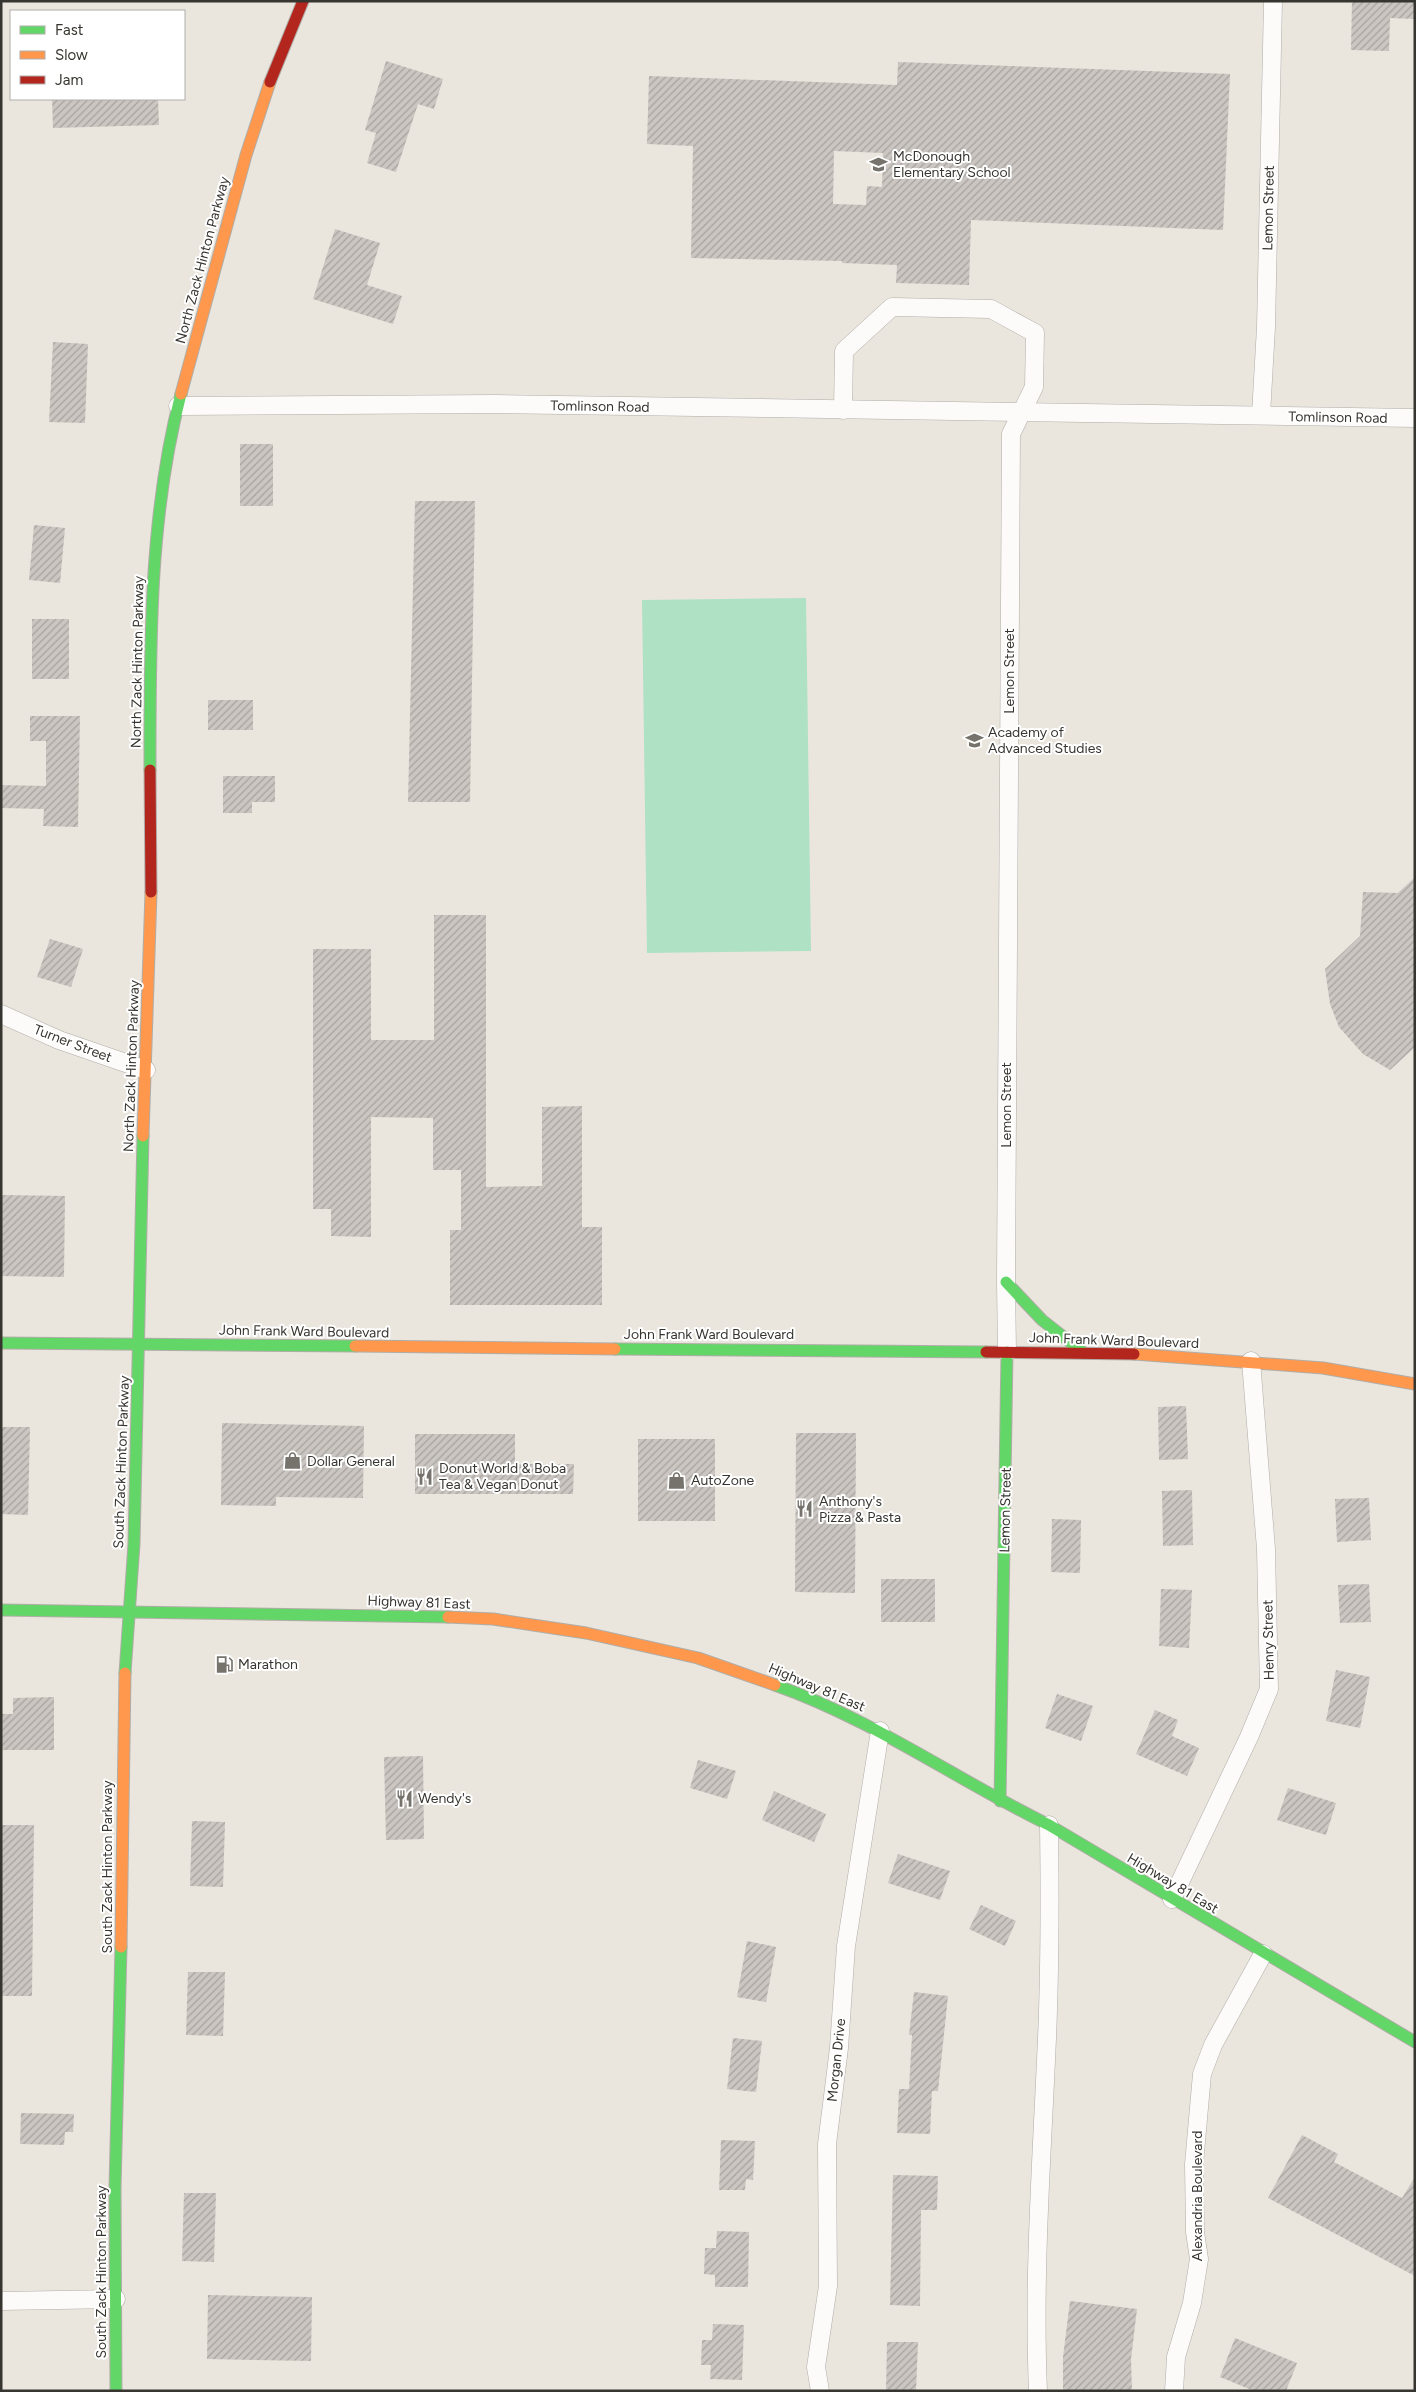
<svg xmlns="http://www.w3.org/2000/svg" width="1416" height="2392" viewBox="0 0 1416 2392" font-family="Figtree,sans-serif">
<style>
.pitch{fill:#afe1c5}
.building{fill:url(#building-hatch);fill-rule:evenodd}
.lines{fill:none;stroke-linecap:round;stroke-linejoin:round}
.street-casing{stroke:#b0ada7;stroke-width:19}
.fast-casing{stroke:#b0ada7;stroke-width:13}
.slow-casing{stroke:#b0ada7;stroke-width:13}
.jam-casing{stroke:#b0ada7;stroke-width:13}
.street{stroke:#fcfbfa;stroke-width:18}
.fast{stroke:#63d668;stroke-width:11}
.slow{stroke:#ff974d;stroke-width:11}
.jam{stroke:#b3261e;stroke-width:11}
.labels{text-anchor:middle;stroke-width:4;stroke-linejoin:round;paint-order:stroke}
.poi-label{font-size:14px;fill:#37352f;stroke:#fff;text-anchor:start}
.street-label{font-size:14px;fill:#37352f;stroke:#fff}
</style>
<defs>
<pattern id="building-hatch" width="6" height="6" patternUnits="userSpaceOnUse" patternTransform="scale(1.25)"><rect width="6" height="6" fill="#cbc6c1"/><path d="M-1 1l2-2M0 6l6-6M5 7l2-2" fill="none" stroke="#a6a29d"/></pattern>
</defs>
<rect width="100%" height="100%" fill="#eae6de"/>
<!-- pitch -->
<path class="pitch" d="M806 598 811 951 647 953 642 600Z"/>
<!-- building -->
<g class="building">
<path d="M1352 1H1415V19L1390 18 1389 51 1351 50Z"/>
<path d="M386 61 443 79 434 109 418 104 396 172 367 163 376 133 365 130Z"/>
<path d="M898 62 1230 74 1223 230 971 220 969 285 896 283 897 265 842 263V261L691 258 693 146 647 144 649 76 897 85ZM834 151 883 153 882 187 867 186 866 205 833 204Z"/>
<path d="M52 99H158L159 125 53 128Z"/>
<path d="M335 229 380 243 367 285 402 296 393 324 313 299Z"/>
<path d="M53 342 88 344 85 423 49 422Z"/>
<rect x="240" y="444" width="33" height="62"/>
<path d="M415 501H475L470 802H408Z"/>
<path d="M34 525 65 528 60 583 29 580Z"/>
<rect x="32" y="619" width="37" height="60"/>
<rect x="208" y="700" width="45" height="30"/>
<path d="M30 716H80L78 827 43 826 44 809 1 808V785L46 786V741H30Z"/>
<path d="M223 776H275V802H252V813H223Z"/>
<path d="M1415 877V1047L1390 1070 1363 1054 1339 1027 1330 1004 1325 969 1360 936 1363 892 1398 893Z"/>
<path d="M434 915H486V1187L542 1186V1107L582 1106V1227H602V1305H450V1230H461V1170H433V1118L371 1117V1237L331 1236V1209H313V949H371V1040H434Z"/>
<path d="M50 939 83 949 71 987 37 977Z"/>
<path d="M1 1195 65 1196 64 1277 1 1276Z"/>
<path d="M1186 1406 1188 1459 1159 1460 1158 1407Z"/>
<path d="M222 1423 364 1426 363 1498 276 1497V1506L221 1505Z"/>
<path d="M1 1427H30L28 1515 1 1514Z"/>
<path d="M796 1433H856L855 1593 795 1592Z"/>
<path d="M415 1434H515V1464H574L573 1494H415Z"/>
<rect x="638" y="1439" width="77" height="82"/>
<path d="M1192 1490 1193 1545 1163 1546 1162 1491Z"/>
<path d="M1369 1498 1371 1540 1337 1542 1335 1499Z"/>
<path d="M1052 1519 1081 1520 1080 1573 1051 1572Z"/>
<rect x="881" y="1579" width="54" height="43"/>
<path d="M1369 1584 1371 1622 1340 1623 1338 1585Z"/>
<path d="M1161 1589 1192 1590 1189 1648 1159 1646Z"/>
<path d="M1336 1670 1370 1677 1360 1728 1326 1721Z"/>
<path d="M1057 1694 1093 1706 1081 1741 1045 1728Z"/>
<path d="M54 1697V1750H1V1714H13V1698Z"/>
<path d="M1155 1710 1178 1720 1172 1736 1199 1748 1187 1776 1136 1754Z"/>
<path d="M423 1756 424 1839 386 1840 384 1757Z"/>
<path d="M698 1760 736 1771 727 1799 690 1788Z"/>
<path d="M1288 1788 1336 1803 1326 1835 1277 1820Z"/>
<path d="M774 1791 826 1814 814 1842 762 1820Z"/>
<path d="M192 1821 225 1822 223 1887 190 1886Z"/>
<path d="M1 1825H34L32 1996H1Z"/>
<path d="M898 1854 950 1871 940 1900 888 1883Z"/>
<path d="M981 1905 1016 1921 1005 1946 969 1929Z"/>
<path d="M747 1941 776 1947 766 2002 737 1997Z"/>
<path d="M188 1972H225L223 2036 186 2035Z"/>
<path d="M914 1992 948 1996 938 2091H932L930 2134 897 2133 899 2089H909L912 2035H909Z"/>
<path d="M733 2038 762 2041 756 2092 727 2089Z"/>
<path d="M21 2113 74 2114 73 2132H65L64 2145 20 2144Z"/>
<path d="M1302 2135 1338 2154 1334 2162 1402 2198 1415 2177V2276L1268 2198Z"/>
<path d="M721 2140 755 2141 753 2180 746 2179 745 2190H719Z"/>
<path d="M893 2175 938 2176 937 2210H921L920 2306 890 2305Z"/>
<path d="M184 2193H216L214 2262 182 2261Z"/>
<path d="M717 2231 749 2232 748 2287H715V2275L704 2274 705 2248H716Z"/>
<path d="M208 2295 312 2297 311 2361 207 2359Z"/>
<path d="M1070 2301 1137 2309 1131 2359 1132 2391H1063V2357Z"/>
<path d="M713 2324 744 2325 742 2380 710 2379 711 2365H701L702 2340H712Z"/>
<path d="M1235 2338 1297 2363 1286 2391H1254L1220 2377Z"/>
<path d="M887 2342H918L916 2391H886Z"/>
</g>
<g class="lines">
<defs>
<g id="street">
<path d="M178 406 496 404 1415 418"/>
<path d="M843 410 844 351 892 307 991 309 1035 333 1034 387 1011 434 1006 1282 1007 1352"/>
<path d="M1261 415 1266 327 1273 1"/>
<path d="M1 1014 59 1040 146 1070"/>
<path d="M1172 1899 1249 1737 1269 1689 1266 1549 1251 1361"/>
<path d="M1 2301 116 2299"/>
<path d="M820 2391 816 2367 828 2286 827 2144 839 2048 846 1946 880 1731"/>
<path d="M1038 2391C1033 2273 1042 2156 1047 2038 1050 1967 1050 1896 1049 1825"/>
<path d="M1174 2391 1176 2357 1192 2303 1199 2259 1195 2232 1194 2164 1202 2074 1213 2045 1263 1954"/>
</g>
<g id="fast">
<path d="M150 770C150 647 149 514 181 394"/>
<path d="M1006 1282 1042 1320 1084 1353"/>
<path d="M1 1343 355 1346"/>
<path d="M615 1349 986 1352"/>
<path d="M1 1610 448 1617"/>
<path d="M125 1673 134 1544 143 1136"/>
<path d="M775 1685C872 1719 957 1780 1049 1825L1415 2042"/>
<path d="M1000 1801 1007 1352"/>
<path d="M116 2391 115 2188 121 1947"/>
</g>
<g id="slow">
<path d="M181 394 246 155 270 82"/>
<path d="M143 1136 151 892"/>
<path d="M355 1346 615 1349"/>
<path d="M1134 1354 1323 1368 1415 1384"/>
<path d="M448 1617 493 1619 586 1633 698 1658 775 1685"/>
<path d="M121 1947 125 1673"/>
</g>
<g id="jam">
<path d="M270 82 303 1"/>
<path d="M150 770 151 892"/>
<path d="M986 1352 1134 1354"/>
</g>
</defs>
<!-- street casing -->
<use href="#street" class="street-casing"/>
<!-- fast casing -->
<use href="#fast" class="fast-casing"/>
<!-- slow casing -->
<use href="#slow" class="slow-casing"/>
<!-- jam casing -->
<use href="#jam" class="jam-casing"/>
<!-- street -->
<use href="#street" class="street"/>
<!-- fast -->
<use href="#fast" class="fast"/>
<!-- slow -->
<use href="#slow" class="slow"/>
<!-- jam -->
<use href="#jam" class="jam"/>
</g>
<!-- icons -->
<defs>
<symbol id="school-bare" viewBox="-9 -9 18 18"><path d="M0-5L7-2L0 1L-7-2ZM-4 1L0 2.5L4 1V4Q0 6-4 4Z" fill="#76736c" stroke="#fff" stroke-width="2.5" paint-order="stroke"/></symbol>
<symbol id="shop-bare" viewBox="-9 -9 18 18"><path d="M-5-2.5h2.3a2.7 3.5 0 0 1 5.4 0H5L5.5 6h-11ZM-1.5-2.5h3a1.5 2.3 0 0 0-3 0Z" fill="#76736c" stroke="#fff" stroke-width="2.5" paint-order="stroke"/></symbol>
<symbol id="restaurant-bare" viewBox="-9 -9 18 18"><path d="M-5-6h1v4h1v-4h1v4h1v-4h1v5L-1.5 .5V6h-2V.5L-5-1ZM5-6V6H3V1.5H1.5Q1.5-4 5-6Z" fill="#76736c" stroke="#fff" stroke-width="2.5" paint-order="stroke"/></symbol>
<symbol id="fuel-bare" viewBox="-9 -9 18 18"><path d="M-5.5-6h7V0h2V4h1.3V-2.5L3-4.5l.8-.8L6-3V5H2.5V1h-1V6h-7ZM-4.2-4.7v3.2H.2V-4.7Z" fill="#76736c" stroke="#fff" stroke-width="2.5" paint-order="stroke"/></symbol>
</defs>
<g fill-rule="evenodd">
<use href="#school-bare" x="866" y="152" width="25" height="25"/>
<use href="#school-bare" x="962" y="728" width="25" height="25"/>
<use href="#shop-bare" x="280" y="1448" width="25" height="25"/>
<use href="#restaurant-bare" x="412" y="1464" width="25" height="25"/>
<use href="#shop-bare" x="664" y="1468" width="25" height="25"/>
<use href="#restaurant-bare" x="792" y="1496" width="25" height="25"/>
<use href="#fuel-bare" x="212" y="1652" width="25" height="25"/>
<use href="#restaurant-bare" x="392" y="1786" width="25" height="25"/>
</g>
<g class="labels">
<!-- poi labels -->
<g class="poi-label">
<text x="893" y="161">McDonough<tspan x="893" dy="16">Elementary School</tspan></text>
<text x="988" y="737">Academy of<tspan x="988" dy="16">Advanced Studies</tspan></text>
<text x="307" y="1466">Dollar General</text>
<text x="439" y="1473">Donut World &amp; Boba<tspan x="439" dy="16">Tea &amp; Vegan Donut</tspan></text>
<text x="691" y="1485">AutoZone</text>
<text x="819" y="1506">Anthony's<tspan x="819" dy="16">Pizza &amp; Pasta</tspan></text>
<text x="238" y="1669">Marathon</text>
<text x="418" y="1803">Wendy's</text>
</g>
<!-- street labels -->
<g class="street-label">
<text transform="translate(1268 208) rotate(-89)" y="5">Lemon Street</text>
<text transform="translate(202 260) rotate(-75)" y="5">North Zack Hinton Parkway</text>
<text transform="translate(600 406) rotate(1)" y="5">Tomlinson Road</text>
<text transform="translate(1338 417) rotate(1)" y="5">Tomlinson Road</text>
<text transform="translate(137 662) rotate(-89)" y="5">North Zack Hinton Parkway</text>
<text transform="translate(1009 671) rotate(-90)" y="5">Lemon Street</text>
<text transform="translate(73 1043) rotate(21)" y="5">Turner Street</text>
<text transform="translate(131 1066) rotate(-88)" y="5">North Zack Hinton Parkway</text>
<text transform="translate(1006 1105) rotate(-90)" y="5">Lemon Street</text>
<text transform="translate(304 1331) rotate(1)" y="5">John Frank Ward Boulevard</text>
<text x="709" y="1339">John Frank Ward Boulevard</text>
<text transform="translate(1114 1340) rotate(2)" y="5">John Frank Ward Boulevard</text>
<text transform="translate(121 1462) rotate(-88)" y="5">South Zack Hinton Parkway</text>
<text transform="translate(1005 1510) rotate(-89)" y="5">Lemon Street</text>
<text transform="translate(419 1602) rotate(2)" y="5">Highway 81 East</text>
<text transform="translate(1268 1640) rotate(-91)" y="5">Henry Street</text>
<text transform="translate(817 1687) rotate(23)" y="5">Highway 81 East</text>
<text transform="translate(107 1867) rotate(-90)" y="5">South Zack Hinton Parkway</text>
<text transform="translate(1173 1883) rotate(31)" y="5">Highway 81 East</text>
<text transform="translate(836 2060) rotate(-84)" y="5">Morgan Drive</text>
<text transform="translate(1197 2196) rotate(-90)" y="5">Alexandria Boulevard</text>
<text transform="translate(101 2272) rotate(-90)" y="5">South Zack Hinton Parkway</text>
</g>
</g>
<!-- border -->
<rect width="1416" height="2392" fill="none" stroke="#37352f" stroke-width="5"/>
<!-- legend -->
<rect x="10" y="10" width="175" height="90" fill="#ffffff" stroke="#afaeac"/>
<rect x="20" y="26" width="25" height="8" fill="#63d668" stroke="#afaeac"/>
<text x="55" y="35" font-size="15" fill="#37352f">Fast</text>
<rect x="20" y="51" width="25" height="8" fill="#ff974d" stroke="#afaeac"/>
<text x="55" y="60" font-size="15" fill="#37352f">Slow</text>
<rect x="20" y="76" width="25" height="8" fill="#b3261e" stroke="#afaeac"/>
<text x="55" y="85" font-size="15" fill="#37352f">Jam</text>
</svg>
